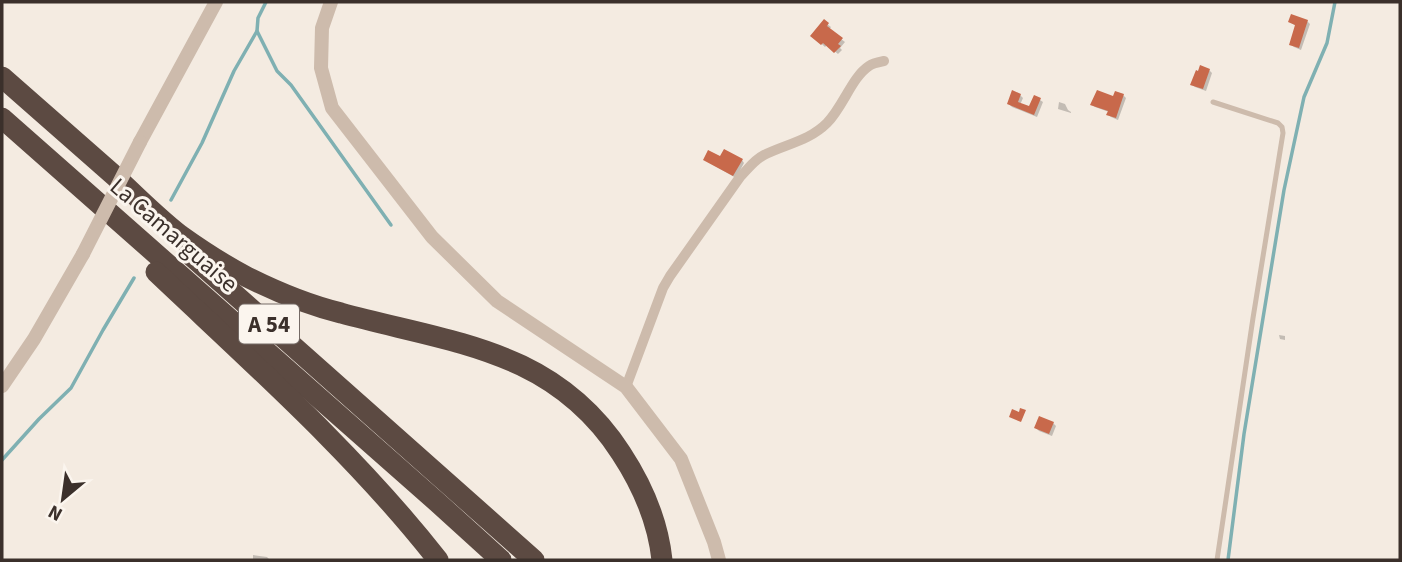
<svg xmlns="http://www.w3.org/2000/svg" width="1402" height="562" viewBox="0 0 1402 562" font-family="'Source Sans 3',sans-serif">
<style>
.shadow{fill:#0003}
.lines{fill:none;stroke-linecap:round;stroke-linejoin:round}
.stream{stroke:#7fb0b2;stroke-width:3.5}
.building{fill:#c8694b}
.service{stroke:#cdbbac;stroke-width:5}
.minor{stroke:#cdbbac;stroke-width:10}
.tertiary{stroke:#cdbbac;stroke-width:14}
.motorway{stroke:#5c4a42;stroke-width:21}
.tertiary-bridge{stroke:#cdbbac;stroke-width:14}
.labels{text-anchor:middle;stroke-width:6;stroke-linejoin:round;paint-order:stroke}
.shield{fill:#fbf5ee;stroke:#756b66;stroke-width:2}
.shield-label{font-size:23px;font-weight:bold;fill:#3b302b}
.street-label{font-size:24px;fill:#3b302b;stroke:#fbf5ee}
</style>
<rect width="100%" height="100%" fill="#f4ebe1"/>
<!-- shadow -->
<g class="shadow">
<path d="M1307 21 1310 24 1301 50 1294 47 1291 44 1296 26 1290 22Z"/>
<path d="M824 22 831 27 829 30 845 42 840 48 842 50 838 54 827 45 825 47 813 36Z"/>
<path d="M1209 70 1212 73 1206 91 1195 87 1192 84Z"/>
<path d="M1020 95 1023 98 1020 105 1030 109 1040 100 1043 102 1037 117 1012 107 1009 104Z"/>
<path d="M1123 95 1126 98 1118 120 1111 117 1108 114 1109 112 1095 107 1092 104Z"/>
<path d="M1059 102 1065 104 1068 110 1071 112V113L1058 109Z"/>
<path d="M721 159 742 160 744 163 736 178 708 162Z"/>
<path d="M1279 335 1285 336V340L1280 339Z"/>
<path d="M1053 423 1056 426 1052 436 1039 431 1036 428Z"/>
<path d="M253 555 267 557 270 560H253Z"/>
</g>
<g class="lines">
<!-- stream -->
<g class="stream">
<path d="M257 31 277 71 291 85 391 225"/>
<path d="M171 200 202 143 234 71 257 31 258 18 266 2"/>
<path d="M2 460 39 419 71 388 103 330 134 278"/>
<path d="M1228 560 1244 434 1284 190 1304 97 1327 43 1335 2"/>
</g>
</g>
<!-- building -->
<g class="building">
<path d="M1291 14 1308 20 1299 48 1289 45 1295 25 1288 22Z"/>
<path d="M824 19 829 23 827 26 843 38 838 44 841 46 834 53 823 43 821 45 810 36Z"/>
<path d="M1200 65 1210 69 1203 89 1190 85 1196 70 1198 71Z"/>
<path d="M1012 90 1021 94 1018 102 1029 106 1034 95 1041 98 1034 115 1007 104Z"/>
<path d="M1097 90 1113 96 1115 91 1124 94 1116 118 1106 115 1108 111 1090 105Z"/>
<path d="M724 149 743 159 733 176 703 160 708 150 720 156Z"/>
<path d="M1020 408 1026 410 1021 422 1009 417 1012 409 1019 412Z"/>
<path d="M1039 416 1054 422 1049 434 1034 428Z"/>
</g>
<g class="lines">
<!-- service -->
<path class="service" d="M1213 102 1278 123 1282 127 1283 133 1253 318 1217 560"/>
<!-- minor -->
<path class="minor" d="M626 387 663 288 670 276 740 177C748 169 754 160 764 155 786 144 809 141 827 123 843 107 852 77 869 66 873 63 879 62 884 61"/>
<!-- tertiary -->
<g class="tertiary">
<path d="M331 2 322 28 321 68 332 108 432 237 497 301 626 387 681 459 714 542 719 560"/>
<path d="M140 142 216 2"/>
<path d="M2 386 34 339 83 254"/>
</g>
<!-- motorway -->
<g class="motorway">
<path d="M2 77C40 110 78 144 117 178 137 197 158 218 180 235 201 250 224 265 247 277 277 292 308 305 341 313 450 343 553 348 621 453 642 485 658 522 662 560"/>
<path d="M2 118 437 502 501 560"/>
<path d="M188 253 534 560"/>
<path d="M156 272C253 364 355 454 438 560"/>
</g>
<!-- tertiary-bridge -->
<path class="tertiary-bridge" d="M83 254 140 142"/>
</g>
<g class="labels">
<!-- shield labels -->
<rect class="shield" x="239" y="304.5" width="60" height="39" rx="5"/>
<g class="shield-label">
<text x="269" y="332">A 54</text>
</g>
<!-- street labels -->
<g class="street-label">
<text transform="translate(174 235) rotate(41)" y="8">La Camarguaise</text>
</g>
</g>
<!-- border -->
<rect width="1402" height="562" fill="none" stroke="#3b302b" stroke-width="7"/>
<!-- north arrow -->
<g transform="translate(63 499) rotate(209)" stroke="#fbf5ee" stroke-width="5" paint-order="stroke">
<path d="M0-5L12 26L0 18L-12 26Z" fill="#3b302b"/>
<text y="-10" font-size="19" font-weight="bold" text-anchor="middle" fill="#3b302b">N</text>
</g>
</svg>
